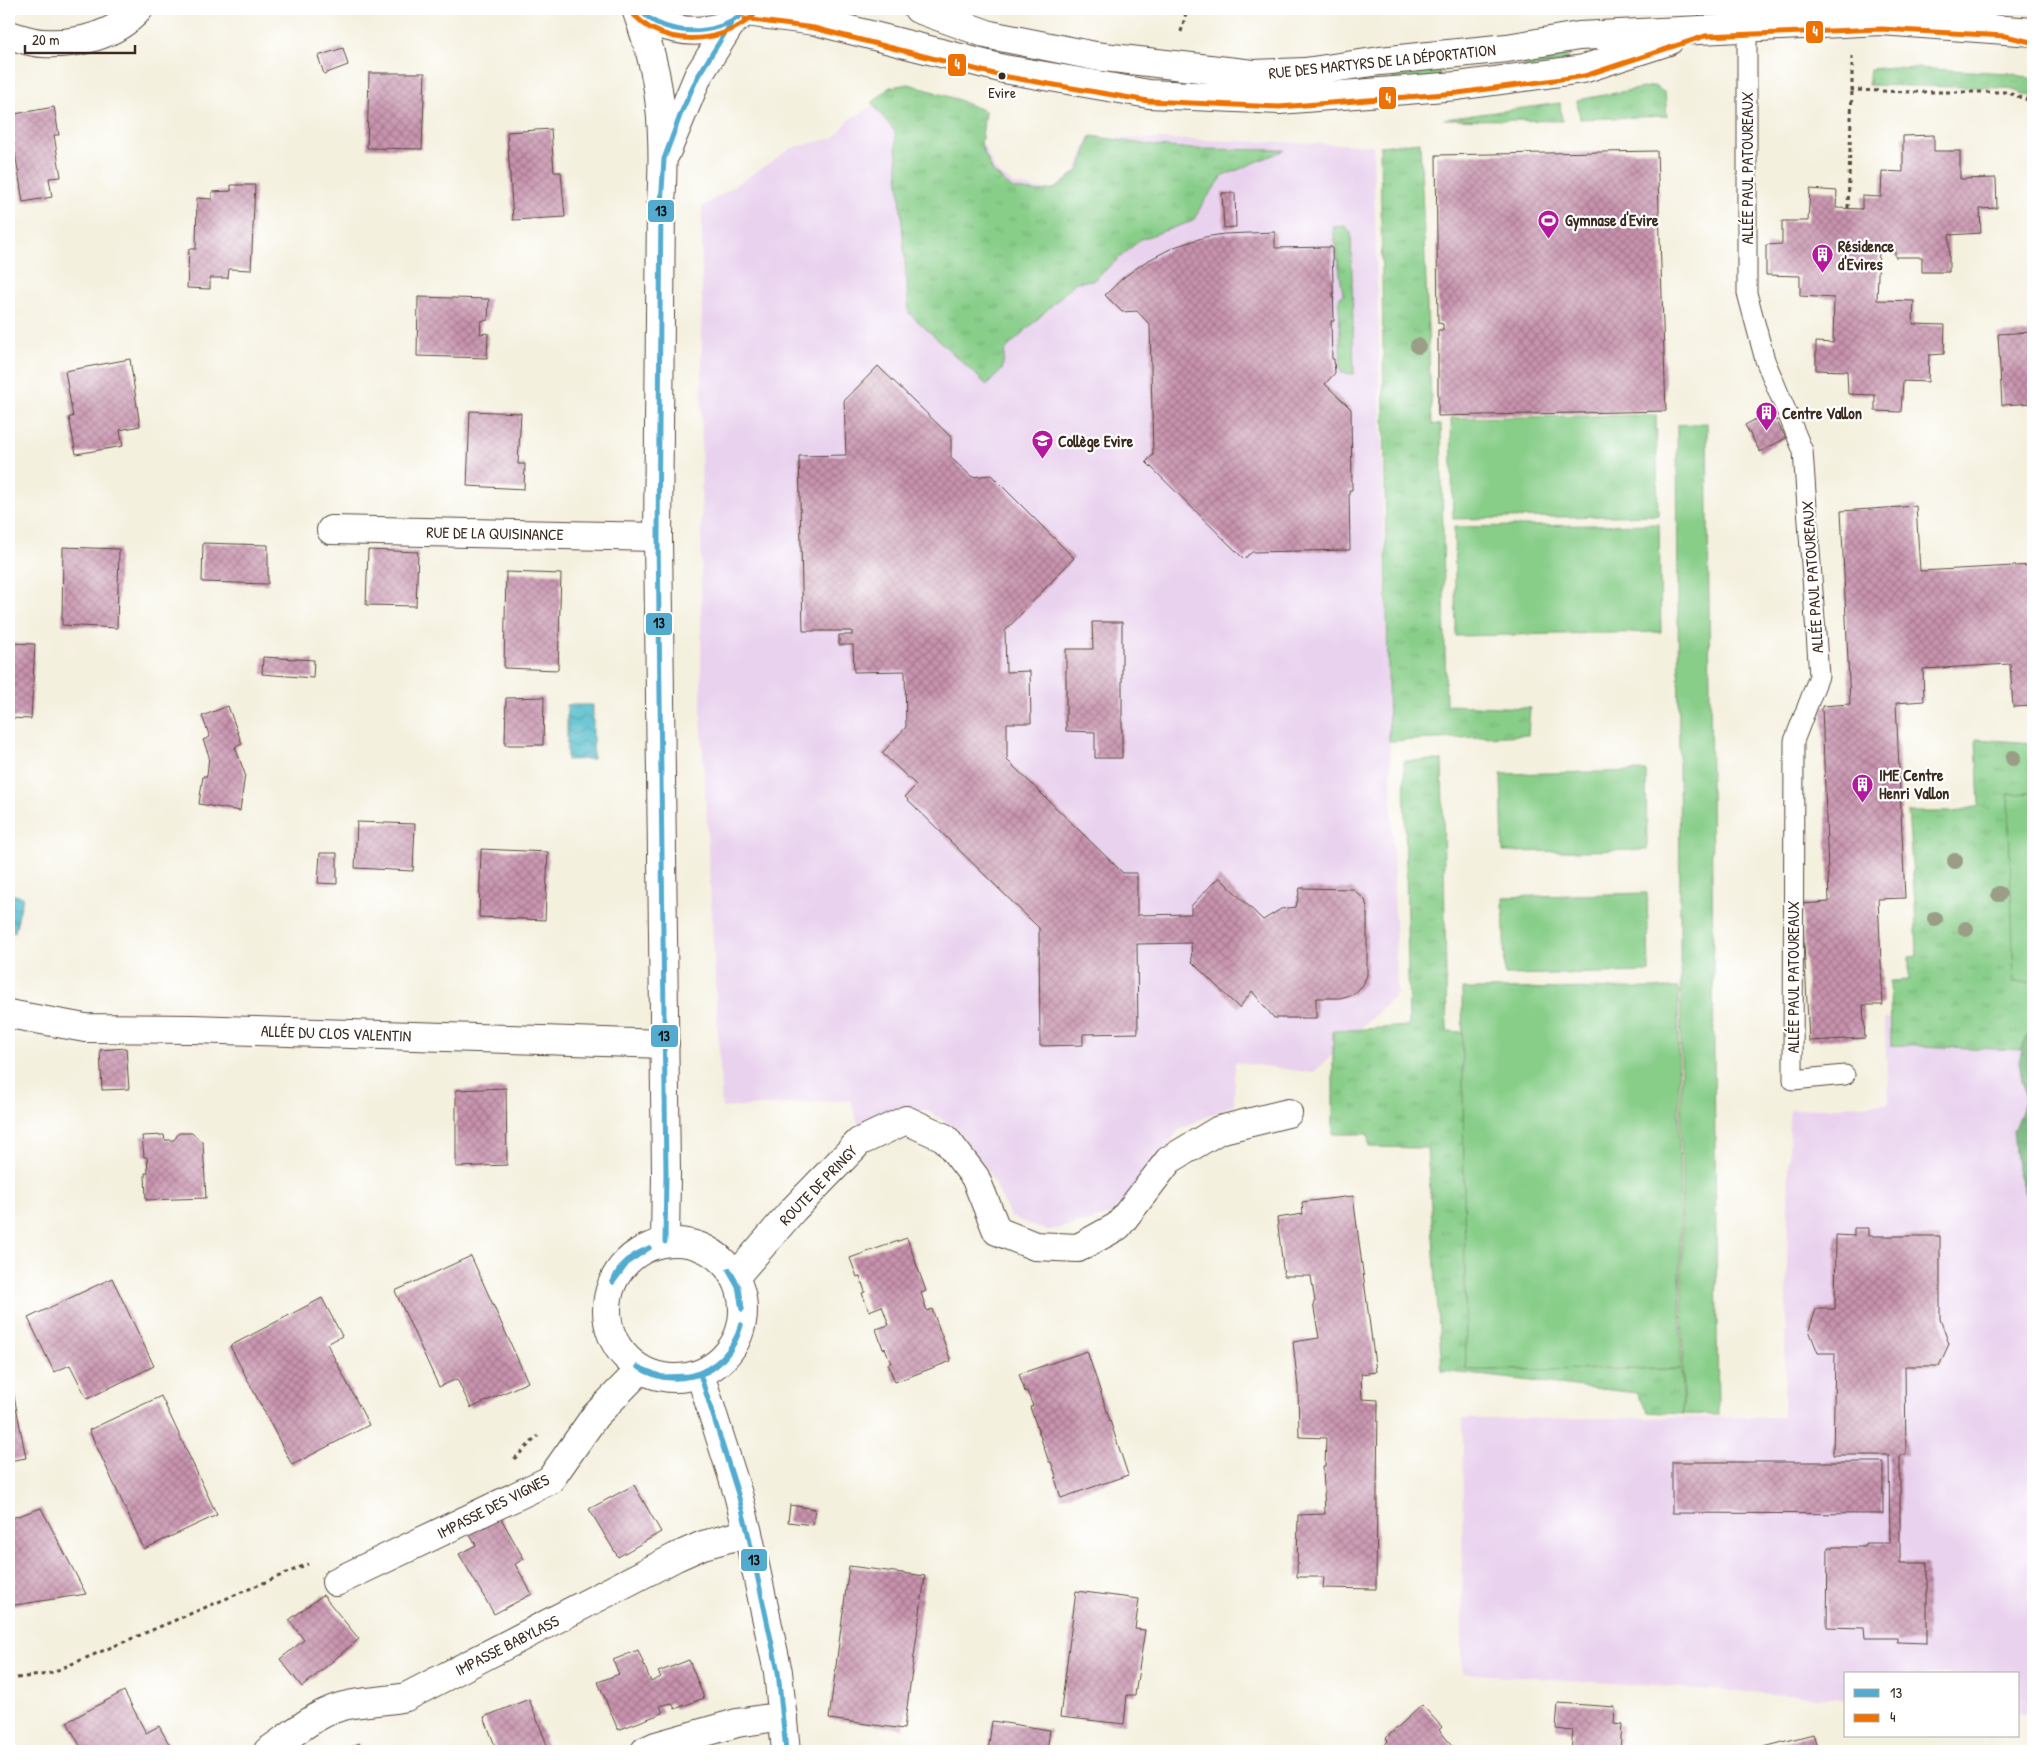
<svg xmlns="http://www.w3.org/2000/svg" width="2042" height="1760" viewBox="0 0 2042 1760" font-family="'Patrick Hand',sans-serif">
<style>
.built{fill:#e9d2ee}
.grass{fill:url(#grass-tufts);stroke:#627c54}
.forest{fill:url(#forest-crowns);stroke:#546e4a}
.garden{fill:#88ce89;stroke:#627c54}
.water{fill:url(#water-waves);stroke:#467274}
.building{fill:url(#building-cross-hatch)}
.lines{fill:none;stroke-linecap:round;stroke-linejoin:round}
.service-casing{stroke:#57483b;stroke-width:21}
.minor-casing{stroke:#57483b;stroke-width:30}
.tertiary-casing{stroke:#57483b;stroke-width:30}
.path{stroke:#57483b;stroke-width:3;stroke-dasharray:4 4;stroke-linecap:butt}
.service{stroke:#fff;stroke-width:19}
.minor{stroke:#fff;stroke-width:28}
.tertiary{stroke:#fff;stroke-width:28}
.bus-1-casing{stroke:#fff;stroke-width:9}
.bus-2-casing{stroke:#fff;stroke-width:9}
.bus-1{stroke:#53acd0;stroke-width:5}
.bus-2{stroke:#ee7203;stroke-width:5}
.tree{fill:#9b9e86}
.bus-dot{fill:#3b2a1e;stroke:#fff;stroke-width:2}
.labels{text-anchor:middle;stroke-width:4.5;stroke-linejoin:round;paint-order:stroke}
.bus-label{font-size:15px;fill:#3b2a1e;stroke:#fff}
.street-label{font-size:16px;fill:#3b2a1e;stroke:#fff}
.poi-label{font-size:16px;font-weight:bold;fill:#3b2a1e;stroke:#fff;text-anchor:start}
.line-badge{stroke:#fff;stroke-width:2}
.badge-label{font-size:14px;text-anchor:middle;font-weight:bold;fill:#fff}
.pale-badge-label{font-size:14px;text-anchor:middle;font-weight:bold;fill:#111}
</style>
<defs>
<pattern id="grass-tufts" width="24" height="20" patternUnits="userSpaceOnUse" patternTransform="scale(1.25)"><rect width="24" height="20" fill="#88ce89"/><path d="M3 7l-1-3M5 7V3M7 7l1-3M15 17l-1-3M17 17v-4M19 17l1-3" fill="none" stroke="#76b176"/></pattern>
<pattern id="forest-crowns" width="20" height="18" patternUnits="userSpaceOnUse" patternTransform="scale(1.25)"><rect width="20" height="18" fill="#6eb175"/><path d="M2 6a3 3 0 1 1 6 0M12 15a3 3 0 1 1 6 0" fill="none" stroke="#5c905f"/></pattern>
<pattern id="water-waves" width="16" height="10" patternUnits="userSpaceOnUse" patternTransform="scale(1.25)"><rect width="16" height="10" fill="#50bbcb"/><path d="M0 5q4-4 8 0t8 0" fill="none" stroke="#4498a4"/></pattern>
<pattern id="building-cross-hatch" width="8" height="8" patternUnits="userSpaceOnUse" patternTransform="scale(1.25)"><rect width="8" height="8" fill="#c893ae"/><path d="M0 0l8 8M0 8l8-8" fill="none" stroke="#a4788d"/></pattern>
</defs>
<rect width="100%" height="100%" fill="#fff"/>
<filter id="ink" filterUnits="userSpaceOnUse"><feTurbulence type="fractalNoise" baseFrequency=".02" numOctaves="2"/><feDisplacementMap in="SourceGraphic" scale="10" xChannelSelector="R" yChannelSelector="G"/><feConvolveMatrix kernelMatrix="1 2 1 2 8 2 1 2 1" color-interpolation-filters="sRGB"/></filter>
<filter id="wash" filterUnits="userSpaceOnUse"><feTurbulence type="fractalNoise" baseFrequency=".0096" numOctaves="4" result="noise"/><feDisplacementMap in="SourceGraphic" scale="20" xChannelSelector="R" yChannelSelector="G"/><feGaussianBlur stdDeviation="1.12" result="paint"/><feColorMatrix in="noise" values="0 0 0 0 0 0 0 0 0 0 0 0 0 0 0 0 0 1.4 0 .05"/><feComposite in="paint" operator="in"/></filter>
<g filter="url(#wash)">
<rect width="100%" height="100%" fill="#f4f0de"/>
<!-- built -->
<g class="built">
<path d="M888 97 986 114 982 142 995 170 1013 184 1040 189 1055 188 1075 171 1089 137 1373 145 1397 994 1313 1073 1235 1062 1234 1104 1178 1130 1145 1179 1108 1216 1047 1231 1011 1217 987 1169 956 1128 926 1110 858 1125 851 1100 722 1108 701 714 702 207 792 148 834 138 850 119Z"/>
<path d="M2033 1014V1714L2018 1712V1674H1846V1699L1462 1673 1463 1419 1784 1417 1790 1110 1889 1103 1884 1019Z"/>
</g>
<!-- grass -->
<g class="grass">
<path d="M1566 47 1569 61 1524 69 1521 56Z"/>
<path d="M1439 67 1441 80 1393 83V71Z"/>
<path d="M1893 67 2009 73 2033 79V97L2007 88 1868 85 1870 69Z"/>
<path d="M909 84 956 99 985 111 981 145 993 172 1013 189 1040 192 1057 188 1079 170 1091 136 1156 146 1194 149 1285 150 1223 176 1203 203 1193 221 1141 239 1094 280 1076 282 1005 350 1002 370 987 385 909 313 895 132 872 103 890 87Z"/>
<path d="M1654 86 1665 93 1667 116 1580 119 1577 100Z"/>
<path d="M1560 103 1562 121 1444 119Z"/>
<path d="M1420 142 1432 424 1441 425 1446 705 1530 708 1528 735 1389 741 1380 146Z"/>
<path d="M1345 226 1351 233 1354 374 1341 373 1339 299 1343 294 1333 227Z"/>
<path d="M1976 739 2033 743V793L2008 794 2015 982H2033V1033L2026 1036 2022 1050 1891 1045 1890 981 1909 980V957L1917 956 1915 902 1908 812H1954L1979 806Z"/>
<path d="M1442 760 1447 1031 1463 1032 1466 1370 1681 1369 1683 1414 1648 1412 1637 1393 1442 1371 1427 1148 1369 1147 1368 1134H1333V1031L1409 1026 1404 761Z"/>
</g>
<!-- forest -->
<path class="forest" d="M2033 1033V1218L2017 1169 2013 1131 2025 1101 2019 1061 2026 1036Z"/>
<!-- garden -->
<g class="garden">
<path d="M1656 415 1658 515 1453 519 1451 418Z"/>
<path d="M1707 423 1718 1415 1683 1414 1677 425Z"/>
<path d="M1659 524 1661 632 1456 636 1454 527Z"/>
<path d="M1646 771 1647 850 1503 852 1501 774Z"/>
<path d="M2033 793V982H2014L2008 794Z"/>
<path d="M1647 893 1649 972 1505 975 1503 897Z"/>
<path d="M1678 988 1681 1369 1466 1370 1462 989Z"/>
</g>
<!-- water -->
<g class="water">
<path d="M567 705H593V759L567 760Z"/>
<path d="M9 894 23 897 15 932 9 930Z"/>
</g>
<g id="blocks">
<!-- building -->
<g class="building">
<path d="M343 48 348 65 324 74 318 56Z"/>
<path d="M369 73H425L422 149 367 148Z"/>
<path d="M54 107 59 135H54L61 177 49 178 52 197 23 202 9 115Z"/>
<path d="M551 129 554 172H561L565 217 513 220 507 132Z"/>
<path d="M1934 135V151H1960V179L1996 178 1997 208 1980 209 1981 233 1949 235V272H1922V257H1895V248H1879L1877 300 1914 301 1913 324 1945 325 1944 354 1929 355 1928 382 1903 381 1901 412 1875 411V395L1848 394 1847 371 1816 370V342L1833 343 1834 298 1800 296V276L1766 275V245L1782 244V221H1808L1810 189 1837 191 1836 208 1862 209V196L1881 197 1882 171 1903 172V136Z"/>
<path d="M1657 151 1666 411 1438 416V330H1443V324L1438 323 1436 155Z"/>
<path d="M231 185H255L251 270 229 269 228 278H210V289L187 288 189 249H196L197 198 212 199V192L231 191Z"/>
<path d="M1222 193H1235L1236 227 1224 228Z"/>
<path d="M1275 232V248L1332 247 1334 321H1331L1332 359H1334L1335 373 1325 384 1351 409 1352 490H1349L1350 550 1252 552 1244 559 1146 462 1153 455 1150 325 1137 311 1122 312 1105 295 1124 277 1145 262 1174 247 1205 237 1224 234Z"/>
<path d="M418 297 489 299 488 320 481 321 480 334 488 333 487 358 417 356Z"/>
<path d="M2033 332V403L2002 405 1998 334Z"/>
<path d="M130 359 140 426 120 430 123 446 76 454 69 417H73L65 371Z"/>
<path d="M878 366 951 437V458L972 477 991 475 1074 558 1005 631 1006 672 1030 671 1031 723H1007V760L1123 873H1137V915L1191 914V906L1219 877 1263 920 1281 909 1296 907 1300 888 1353 889 1365 900 1367 907V975L1363 985 1354 994 1340 998H1316V1018H1274L1252 991 1239 1008 1192 962 1191 943 1137 944 1138 1033 1083 1034V1045L1040 1046 1039 928 905 797 916 785 882 753 906 727 905 671 854 672 853 645H839V635H852V631H803L799 456 846 455 844 401Z"/>
<path d="M470 411 521 413 518 464H525L524 489 467 486Z"/>
<path d="M1771 411 1786 438 1760 452 1745 425Z"/>
<path d="M1916 506 1920 571 2033 565V706L2013 707 2010 664 1923 669 1924 701 1896 703 1905 898 1878 899 1883 1005H1863L1865 1038 1809 1041 1802 904 1829 902 1822 706 1850 704 1841 511Z"/>
<path d="M203 543 268 545V584L202 582Z"/>
<path d="M63 547 119 549 117 628 62 625Z"/>
<path d="M368 550 418 552 416 606 366 605Z"/>
<path d="M506 572 561 574 558 670 504 668Z"/>
<path d="M1092 622H1122V758H1095V732L1066 731V649H1093Z"/>
<path d="M9 643 35 644 31 719 9 718Z"/>
<path d="M263 657 314 660 313 678 262 674Z"/>
<path d="M544 697 543 745H505L506 698Z"/>
<path d="M228 706 242 744 235 747 245 774 240 811 199 804 203 776H207L209 756 203 740 210 737 202 716Z"/>
<path d="M357 822 415 824 413 871 355 868Z"/>
<path d="M481 849 548 852 545 920 479 917Z"/>
<path d="M320 853H337V884L318 883Z"/>
<path d="M126 1048 129 1089 102 1090 100 1050Z"/>
<path d="M506 1088 507 1165 456 1167V1090Z"/>
<path d="M179 1133H192L203 1143 206 1198 146 1200 145 1173H148L147 1157H144L142 1136 164 1135 165 1140H174Z"/>
<path d="M1353 1196 1376 1372 1361 1374 1362 1399 1378 1400 1376 1589 1323 1588 1324 1577H1297L1298 1515 1325 1514 1323 1466H1325L1326 1438 1299 1437 1298 1387 1293 1342 1319 1338 1313 1303 1315 1302 1311 1276H1284L1277 1218 1303 1214 1302 1202Z"/>
<path d="M1854 1228H1868V1236H1940V1319L1949 1344 1939 1366H1905L1906 1455H1900V1563H1927V1643L1897 1642V1638H1865L1864 1628 1827 1627 1828 1547H1865V1543H1890L1889 1455H1833L1835 1353H1818L1809 1330 1816 1309H1835L1836 1235 1854 1236Z"/>
<path d="M907 1238 926 1291 921 1293 927 1311 932 1309 951 1361 895 1382 888 1364 891 1363 885 1348 883 1349 876 1329 889 1325 882 1306 869 1311 862 1293 865 1292 860 1276 857 1277 850 1258Z"/>
<path d="M471 1256 528 1382 471 1408 457 1379 439 1387 395 1291Z"/>
<path d="M112 1278 154 1366 87 1399 70 1365 54 1372 28 1318Z"/>
<path d="M322 1298 342 1336 327 1344 369 1425 292 1465 230 1346Z"/>
<path d="M1087 1351 1128 1475 1061 1498 1055 1478H1057L1051 1462H1049L1030 1407 1033 1406 1027 1391 1025 1392 1019 1374Z"/>
<path d="M9 1370 26 1458 9 1461Z"/>
<path d="M161 1396 217 1515 144 1549 89 1430Z"/>
<path d="M1672 1462H1883V1514L1672 1513Z"/>
<path d="M634 1485 661 1532 618 1557 589 1509Z"/>
<path d="M790 1505 815 1509 813 1525 788 1522Z"/>
<path d="M41 1508 86 1594 9 1606V1519Z"/>
<path d="M499 1515 524 1559 515 1564 532 1594 494 1614 459 1554 476 1545 466 1529Z"/>
<path d="M849 1566 925 1576 904 1729 829 1719Z"/>
<path d="M1076 1591 1139 1599 1135 1629 1145 1630 1135 1695H1127L1124 1724 1060 1717Z"/>
<path d="M323 1595 359 1639 302 1687 280 1659 304 1640 289 1620Z"/>
<path d="M638 1650 651 1682 661 1677 658 1672 689 1660 704 1698 675 1709 672 1703 660 1706 663 1713 618 1730 598 1682 619 1674 613 1660Z"/>
<path d="M124 1691 146 1733 159 1726 173 1751H83L67 1722Z"/>
<path d="M529 1699 549 1750 497 1751 484 1717Z"/>
<path d="M1558 1703 1615 1707 1614 1724 1622 1725 1620 1751H1571L1573 1731 1556 1729Z"/>
<path d="M1422 1705 1442 1727 1439 1730 1457 1751H1389L1384 1746 1388 1741 1386 1738Z"/>
<path d="M992 1721 1050 1730 1047 1751H988Z"/>
<path d="M1813 1734 1818 1751H1749Z"/>
<path d="M359 1743 363 1751H343Z"/>
</g>
</g>
</g>
<g filter="url(#ink)">
<use href="#blocks" fill-opacity="0" stroke="#57483b" stroke-width="1"/>
<g class="lines">
<defs>
<path id="service" d="M1747 28V293L1765 360 1803 451 1819 676 1794 741 1793 1080 1845 1075"/>
<g id="minor">
<path d="M9 35C20 38 32 43 43 43 78 45 116 35 139 9"/>
<path d="M331 530 658 537"/>
<path d="M9 1014 85 1028 192 1029 665 1044"/>
<path d="M735 1277 793 1210 859 1142 906 1120 945 1138 975 1177 997 1231 1035 1246 1078 1248 1118 1226 1169 1160 1219 1130 1288 1113"/>
<path d="M336 1582 550 1480 595 1416 640 1370"/>
<path d="M268 1751C292 1735 319 1710 348 1705 367 1701 387 1701 406 1697L676 1557 703 1545 748 1533"/>
<path d="M645 1751 656 1746 737 1723 783 1716"/>
</g>
<g id="tertiary">
<path d="M636 9C641 24 647 40 651 56 664 104 664 156 661 205L658 537 666 1173 665 1242"/>
<path d="M638 9C644 13 651 20 658 23 683 34 715 34 738 18"/>
<path d="M918 9 990 35 1095 56 1253 74 1305 72 1380 61 1507 48 1579 36 1881 21 2033 32"/>
<path d="M746 12 815 21 1004 69 1149 94 1279 100 1457 86 1583 69 1669 41"/>
<path d="M666 153 698 76 732 22"/>
<circle cx="675" cy="1310" r="68"/>
<path d="M700 1374 738 1494 748 1533 778 1672 786 1751"/>
</g>
</defs>
<!-- service casing -->
<use href="#service" class="service-casing"/>
<!-- minor casing -->
<use href="#minor" class="minor-casing"/>
<!-- tertiary casing -->
<use href="#tertiary" class="tertiary-casing"/>
<!-- path -->
<g class="path">
<path d="M1181 32 1187 9"/>
<path d="M1852 56V90L1912 92H2006L2033 102"/>
<path d="M1848 208 1852 90"/>
<path d="M514 1459 538 1436"/>
<path d="M9 1679 48 1674 308 1564"/>
</g>
<!-- service -->
<use href="#service" class="service"/>
<!-- minor -->
<use href="#minor" class="minor"/>
<!-- tertiary -->
<use href="#tertiary" class="tertiary"/>
<defs>
<g id="bus-1">
<path d="M638 9C644 14 650 20 657 23 688 37 724 32 749 9"/>
<path d="M665 1242 666 1173 658 537 661 205 664 159 681 113 698 76 732 22"/>
<path d="M729 1270 739 1287 742 1309"/>
<path d="M729 1270 738 1286 742 1309"/>
<path d="M613 1282C619 1265 633 1254 649 1248"/>
<path d="M613 1282 628 1262 649 1248"/>
<path d="M638 1367 662 1377 691 1376"/>
<path d="M638 1367C655 1378 672 1381 691 1376"/>
<path d="M700 1374 738 1494 748 1533 778 1672 786 1751"/>
<path d="M691 1376C717 1368 733 1351 741 1325"/>
<path d="M691 1376C718 1374 735 1348 741 1325"/>
</g>
<g id="bus-2">
<path d="M634 15C640 20 645 26 652 29 686 46 727 39 754 15"/>
<path d="M745 19 814 28 1002 76 1148 101 1279 107 1458 93 1584 76 1705 36 1881 29 2005 36 2031 42"/>
</g>
</defs>
<!-- bus-1 casing -->
<use href="#bus-1" class="bus-1-casing"/>
<!-- bus-2 casing -->
<use href="#bus-2" class="bus-2-casing"/>
<!-- bus-1 -->
<use href="#bus-1" class="bus-1"/>
<!-- bus-2 -->
<use href="#bus-2" class="bus-2"/>
</g>
<!-- trees -->
<g class="tree">
<circle cx="1418" cy="346" r="8"/>
<circle cx="2013" cy="758" r="8"/>
<circle cx="1955" cy="861" r="8"/>
<circle cx="1999" cy="894" r="8"/>
<circle cx="1935" cy="919" r="8"/>
<circle cx="1966" cy="929" r="8"/>
</g>
</g>
<!-- icons -->
<defs>
<symbol id="stadium-pin" viewBox="-11 -11 22 30"><path d="M0 17L-7.5 6A9.5 9.5 0 1 1 7.5 6Z" fill="#b5179e" stroke="#fff"/><path d="M0-5a6.5 5 0 1 0 0 10a6.5 5 0 1 0 0-10ZM-3.5-1.8h7v3.6h-7Z" fill="#fff"/></symbol>
<symbol id="building-pin" viewBox="-11 -11 22 30"><path d="M0 17L-7.5 6A9.5 9.5 0 1 1 7.5 6Z" fill="#b5179e" stroke="#fff"/><path d="M-4-6H4V6H1V3H-1V6H-4ZM-2.5-4.3h1.7v1.8h-1.7ZM.8-4.3h1.7v1.8H.8ZM-2.5-1h1.7V.8h-1.7ZM.8-1h1.7V.8H.8Z" fill="#fff"/></symbol>
<symbol id="school-pin" viewBox="-11 -11 22 30"><path d="M0 17L-7.5 6A9.5 9.5 0 1 1 7.5 6Z" fill="#b5179e" stroke="#fff"/><path d="M0-5L7-2L0 1L-7-2ZM-4 1L0 2.5L4 1V4Q0 6-4 4Z" fill="#fff"/></symbol>
</defs>
<g fill-rule="evenodd">
<use href="#stadium-pin" x="1536" y="208" width="25" height="34"/>
<use href="#building-pin" x="1810" y="242" width="25" height="34"/>
<use href="#building-pin" x="1754" y="400" width="25" height="34"/>
<use href="#school-pin" x="1030" y="428" width="25" height="34"/>
<use href="#building-pin" x="1850" y="772" width="25" height="34"/>
</g>
<!-- markers -->
<circle class="bus-dot" cx="1002" cy="76" r="4.5"/>
<g class="labels">
<!-- bus labels -->
<g class="bus-label">
<text x="1002" y="98">Evire</text>
</g>
<!-- street labels -->
<g class="street-label">
<text transform="translate(1382 61) rotate(-6)" y="6">RUE DES MARTYRS DE LA DÉPORTATION</text>
<text transform="translate(1747 168) rotate(-90)" y="6">ALLÉE PAUL PATOUREAUX</text>
<text transform="translate(495 533) rotate(1)" y="6">RUE DE LA QUISINANCE</text>
<text transform="translate(1812 577) rotate(-94)" y="6">ALLÉE PAUL PATOUREAUX</text>
<text transform="translate(1793 977) rotate(-90)" y="6">ALLÉE PAUL PATOUREAUX</text>
<text transform="translate(336 1033) rotate(2)" y="6">ALLÉE DU CLOS VALENTIN</text>
<text transform="translate(818 1185) rotate(-46)" y="6">ROUTE DE PRINGY</text>
<text transform="translate(493 1506) rotate(-27)" y="6">IMPASSE DES VIGNES</text>
<text transform="translate(507 1645) rotate(-27)" y="6">IMPASSE BABYLASS</text>
</g>
<!-- poi labels -->
<g class="poi-label">
<text x="1565" y="226">Gymnase d'Evire</text>
<text x="1838" y="252">Résidence<tspan x="1838" dy="18">d'Evires</tspan></text>
<text x="1782" y="419">Centre Vallon</text>
<text x="1058" y="447">Collège Evire</text>
<text x="1879" y="781">IME Centre<tspan x="1879" dy="18">Henri Vallon</tspan></text>
</g>
</g>
<g class="line-badge">
<rect x="1805" y="20" width="19" height="24" rx="5" fill="#ee7203"/>
<rect x="947" y="53" width="20" height="24" rx="5" fill="#ee7203"/>
<rect x="1378" y="86" width="19" height="24" rx="5" fill="#ee7203"/>
<rect x="647" y="199" width="28" height="24" rx="5" fill="#53acd0"/>
<rect x="645" y="612" width="28" height="24" rx="5" fill="#53acd0"/>
<rect x="650" y="1024" width="29" height="24" rx="5" fill="#53acd0"/>
<rect x="740" y="1548" width="28" height="24" rx="5" fill="#53acd0"/>
</g>
<g class="badge-label">
<text x="1815" y="36">4</text>
<text x="957" y="69">4</text>
<text x="1388" y="103">4</text>
</g>
<g class="pale-badge-label">
<text x="661" y="216">13</text>
<text x="659" y="628">13</text>
<text x="664" y="1041">13</text>
<text x="754" y="1565">13</text>
</g>
<!-- margin -->
<rect width="2042" height="1760" fill="none" stroke="#fff" stroke-width="30"/>
<!-- legend -->
<rect x="1844" y="1672" width="175" height="65" fill="#ffffff" stroke="#b1aaa5"/>
<rect x="1854" y="1689" width="25" height="8" fill="#53acd0" stroke="#b1aaa5"/>
<text x="1890" y="1698" font-size="15" fill="#3b2a1e">13</text>
<rect x="1854" y="1714" width="25" height="8" fill="#ee7203" stroke="#b1aaa5"/>
<text x="1890" y="1722" font-size="15" fill="#3b2a1e">4</text>
<!-- scale -->
<path d="M25 45v8h110v-8" fill="none" stroke="#3b2a1e" stroke-width="2.5"/>
<text x="32" y="45" font-size="15" fill="#3b2a1e" stroke="#ffffff" stroke-width="4" paint-order="stroke">20 m</text>
</svg>
